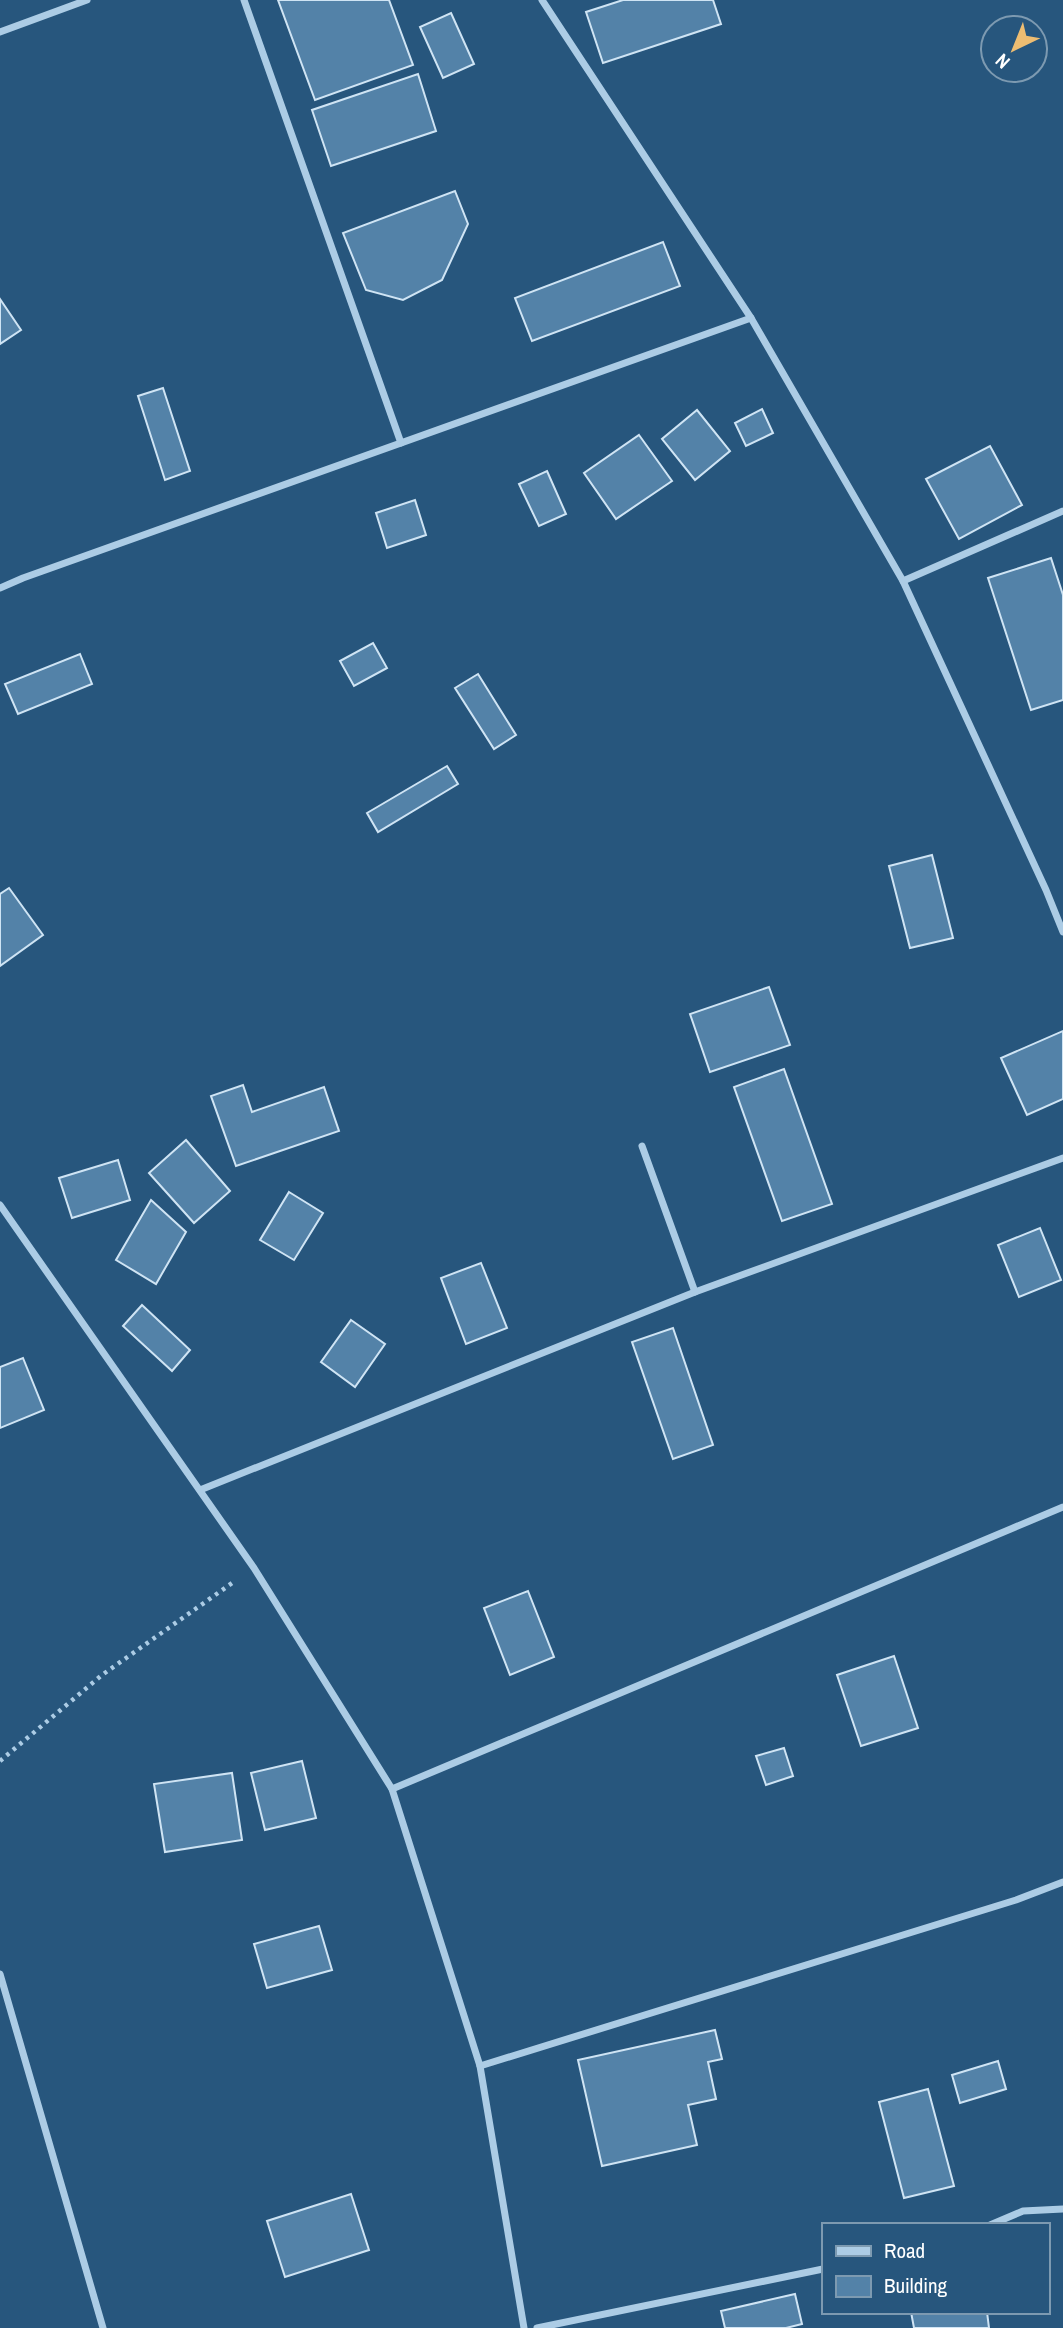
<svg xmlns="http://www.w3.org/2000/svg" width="1063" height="2328" viewBox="0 0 1063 2328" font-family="'Archivo Narrow',sans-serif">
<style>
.building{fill:#5382a8;stroke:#cfe4f4;stroke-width:2}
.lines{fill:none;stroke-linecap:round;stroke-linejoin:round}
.path{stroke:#accce5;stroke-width:4.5;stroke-dasharray:3.5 5;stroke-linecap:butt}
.street{stroke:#accce5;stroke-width:7}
</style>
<rect width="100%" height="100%" fill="#27567d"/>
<!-- building -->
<g class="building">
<path d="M278 0H389L413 65 315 100Z"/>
<path d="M623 0H713L721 24 603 63 586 12Z"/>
<path d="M451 13 474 64 443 78 420 27Z"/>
<path d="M418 74 436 131 331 166 312 110Z"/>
<path d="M455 191 468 224 442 280 403 300 366 290 343 233Z"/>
<path d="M663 242 680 286 532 341 515 298Z"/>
<path d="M0 299 21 330 0 344Z"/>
<path d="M163 388 190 471 165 480 138 396Z"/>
<path d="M762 409 773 433 746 446 735 423Z"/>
<path d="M697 410 730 451 695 480 662 439Z"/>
<path d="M639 435 672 481 616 519 584 473Z"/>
<path d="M990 446 1022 505 959 539 926 479Z"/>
<path d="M547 471 566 514 539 526 519 484Z"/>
<path d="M415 500 426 535 387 548 376 513Z"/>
<path d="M1051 558 1063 595V700L1031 710 988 578Z"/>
<path d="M373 643 387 668 354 686 340 661Z"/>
<path d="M80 654 92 684 18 714 5 684Z"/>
<path d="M478 674 516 735 494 749 455 688Z"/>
<path d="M447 766 458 784 378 832 367 813Z"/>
<path d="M932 855 953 938 910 948 889 866Z"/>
<path d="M9 888 43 935 0 966V894Z"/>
<path d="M769 987 790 1045 710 1072 690 1014Z"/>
<path d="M1063 1031V1099L1027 1115 1001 1058Z"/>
<path d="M784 1069 832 1204 782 1221 734 1087Z"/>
<path d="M243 1085 252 1112 324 1087 339 1131 236 1166 211 1096Z"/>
<path d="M186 1140 230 1191 194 1223 149 1173Z"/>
<path d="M118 1160 130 1200 72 1218 59 1178Z"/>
<path d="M289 1192 323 1213 294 1260 260 1240Z"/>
<path d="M151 1200 186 1232 156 1284 116 1260Z"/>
<path d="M1040 1228 1061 1280 1019 1297 998 1245Z"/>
<path d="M481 1263 507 1328 466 1344 441 1278Z"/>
<path d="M142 1305 190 1350 172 1371 123 1326Z"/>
<path d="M351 1320 385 1344 355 1387 321 1362Z"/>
<path d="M673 1328 713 1445 673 1459 632 1342Z"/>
<path d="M23 1358 44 1410 0 1428V1367Z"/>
<path d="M528 1591 554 1657 510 1675 484 1608Z"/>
<path d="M894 1656 918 1728 861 1746 837 1675Z"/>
<path d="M784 1748 793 1776 766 1785 756 1756Z"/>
<path d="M302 1761 316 1818 265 1830 251 1773Z"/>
<path d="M232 1773 242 1840 165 1852 154 1784Z"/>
<path d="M319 1926 332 1970 267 1988 254 1944Z"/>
<path d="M715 2030 722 2059 708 2062 716 2099 688 2105 697 2145 602 2166 578 2060Z"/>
<path d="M998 2061 1006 2089 960 2103 952 2075Z"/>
<path d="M928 2089 954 2186 904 2198 879 2102Z"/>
<path d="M351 2194 369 2250 285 2277 267 2221Z"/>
<path d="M795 2294 802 2324 786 2328H725L721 2311Z"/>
<path d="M911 2312H987L989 2328H914Z"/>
</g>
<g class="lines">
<!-- path -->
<path class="path" d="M0 1761 102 1675 235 1581"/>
<!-- street -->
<g class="street">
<path d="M244 0 401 443"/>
<path d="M542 0 751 318 903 581 1046 890 1063 932"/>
<path d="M0 32 87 0"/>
<path d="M903 581 1063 511"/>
<path d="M0 588 23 578 751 318"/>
<path d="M642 1146 695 1292"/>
<path d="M0 1205 254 1568 392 1789 480 2066 524 2328"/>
<path d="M200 1490 695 1292 1063 1158"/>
<path d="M392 1789 1063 1507"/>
<path d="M0 1974 103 2328"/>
<path d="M480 2066 1016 1900 1063 1882"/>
<path d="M990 2225 1023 2211 1063 2209"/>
<path d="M537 2328 823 2269"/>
</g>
</g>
<!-- legend -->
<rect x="822" y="2223" width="228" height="91" fill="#27567d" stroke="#7d9ab1" stroke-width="2"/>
<rect x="836" y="2246" width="35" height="10" fill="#accce5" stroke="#7d9ab1" stroke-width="2"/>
<text x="884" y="2258" font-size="21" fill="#ffffff">Road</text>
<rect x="836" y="2276" width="35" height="21" fill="#5382a8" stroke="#7d9ab1" stroke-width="2"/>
<text x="884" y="2293" font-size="21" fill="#ffffff">Building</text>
<!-- north arrow -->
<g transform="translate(1014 49) rotate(223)"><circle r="33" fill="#27567d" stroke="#7d9ab1" stroke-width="2"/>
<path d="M0-5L12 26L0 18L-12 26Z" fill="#edbd72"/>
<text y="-10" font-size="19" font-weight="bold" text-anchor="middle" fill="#ffffff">N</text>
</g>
</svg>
